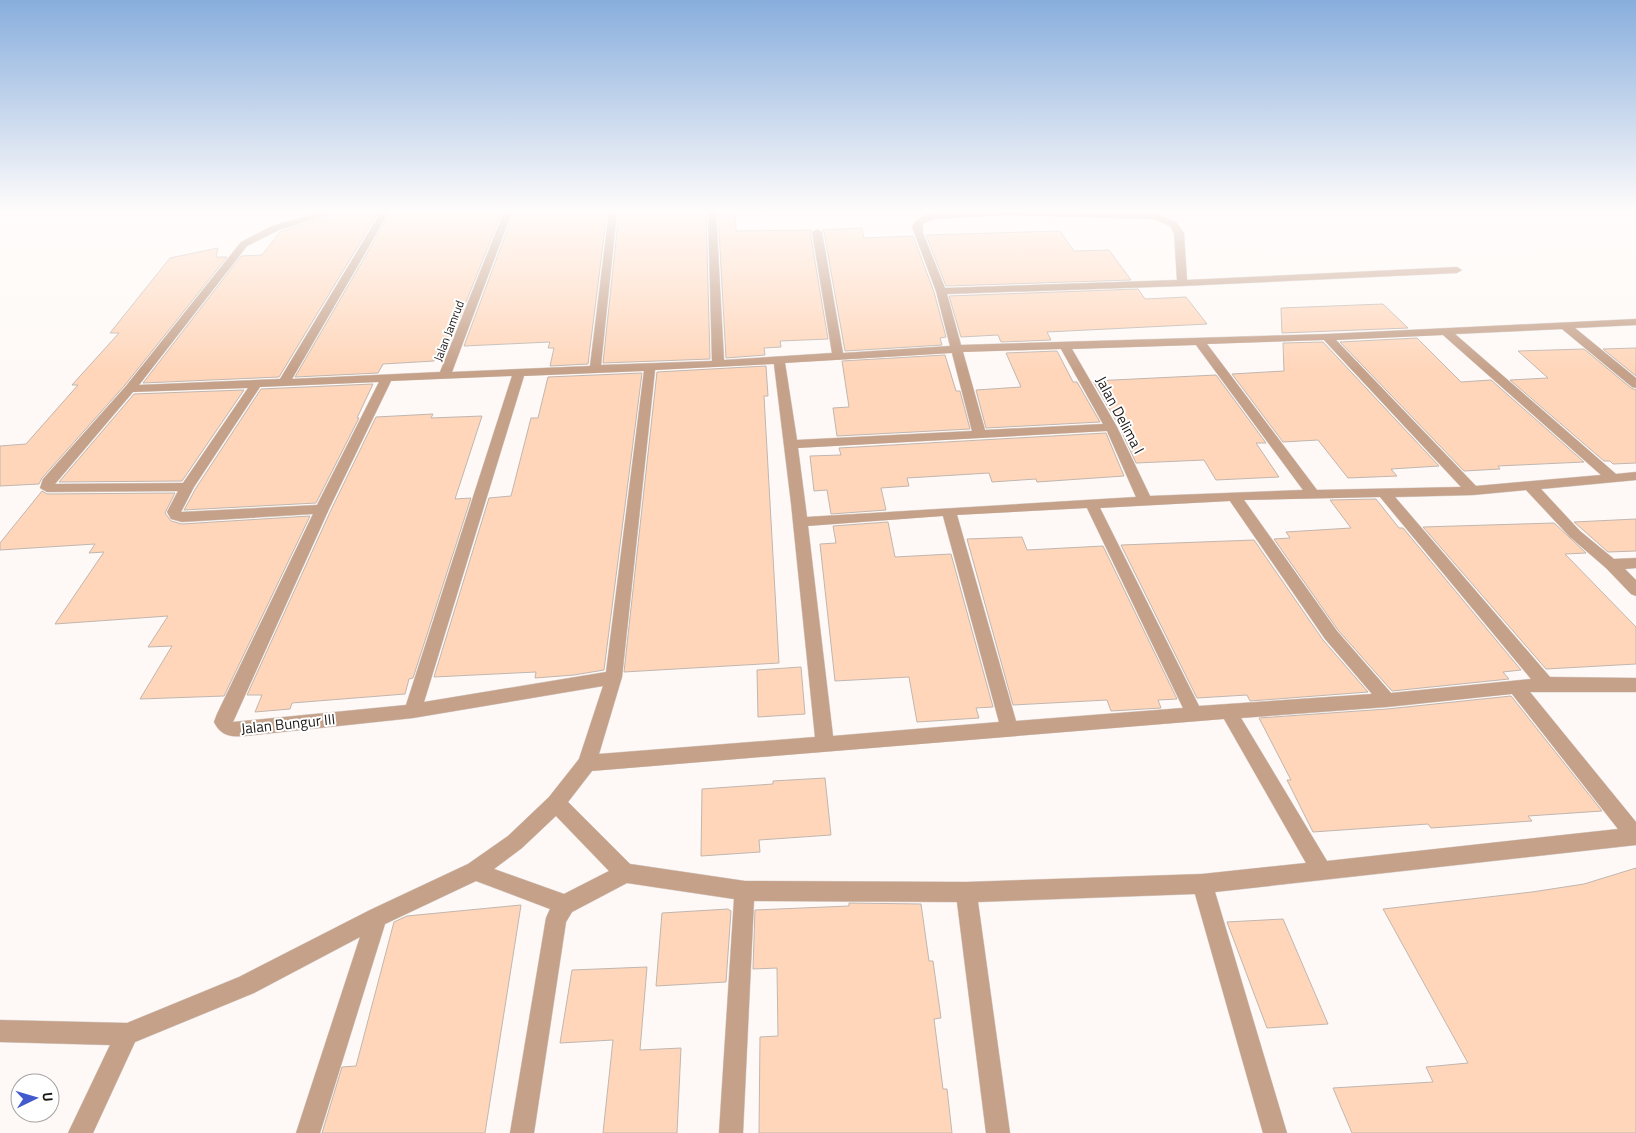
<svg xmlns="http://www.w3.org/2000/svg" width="1636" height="1133" viewBox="0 0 1636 1133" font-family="'Titillium Web',sans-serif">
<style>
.building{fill:#ffd6ba;stroke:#c1b6af}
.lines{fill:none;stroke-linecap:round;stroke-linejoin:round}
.minor-casing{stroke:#dad5d2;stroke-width:1}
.minor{fill:#c5a18a;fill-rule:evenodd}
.labels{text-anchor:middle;stroke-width:4;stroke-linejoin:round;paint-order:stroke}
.far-street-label{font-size:12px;fill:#1d1917;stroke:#fff}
.street-label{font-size:15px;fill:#1d1917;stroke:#fff}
</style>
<rect width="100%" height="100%" fill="#fef9f6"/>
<!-- building -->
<g class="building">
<path d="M391 212H502L448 347H439L434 361 383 364 378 373 295 377Z"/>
<path d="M514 212H607L588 364 550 366 554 348H548L550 342 464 346Z"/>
<path d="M619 212H706L710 359 603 363Z"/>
<path d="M718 212H735L736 231 812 230 810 232 828 339 780 341 781 347 764 348 765 355 726 358Z"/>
<path d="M378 213 279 377 143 383 241 256 262 255 280 232 328 216Z"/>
<path d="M862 228 864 238 913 236 934 292 946 337 940 338 942 345 845 351 824 232 822 230Z"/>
<path d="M1060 231 1074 251 1109 250 1131 280 946 286 926 235Z"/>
<path d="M218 248 216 257H227L125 385 42 478 39 484 0 486V446L26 444 78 385H72L119 333H110L170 258Z"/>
<path d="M1138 289 1145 299 1186 297 1207 324 1047 332 1051 340 1001 342 998 335 961 337 949 296Z"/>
<path d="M1383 304 1408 328 1282 333 1281 308Z"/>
<path d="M1417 338 1461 382 1491 380 1584 462 1498 466 1500 469 1464 471 1340 342Z"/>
<path d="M1323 342 1439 466 1391 469 1397 476 1348 478 1318 440 1283 442 1232 374 1284 371 1283 343Z"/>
<path d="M1636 348V376L1603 349Z"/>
<path d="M1584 349 1631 388 1636 390V463L1613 464 1610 461H1604L1510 380 1548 378 1518 351Z"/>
<path d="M1057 351 1073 382H1077L1100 422 986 428 976 390 1021 387 1006 353Z"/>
<path d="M945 355 956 391H960L970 429 837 436 833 408 849 407 842 361Z"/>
<path d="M766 366 768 396H764L779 663 624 672 657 372Z"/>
<path d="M642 373 604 670 574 675 535 678 536 672 434 677 489 498 511 496 531 418H538L548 377Z"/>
<path d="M1216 375 1266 443H1256L1279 477 1216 480 1204 460 1136 463 1119 426 1093 381Z"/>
<path d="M373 384 357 418H359L316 503 184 510 196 488 261 389Z"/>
<path d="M244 390 182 481 59 482 134 394Z"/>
<path d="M433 414 431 418 482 416 455 499 471 498 413 678 409 679 405 694 292 703 290 709 255 712 262 695H247L331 510 376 417Z"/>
<path d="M1106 433 1124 476 1037 482 1036 479 992 482 989 473 907 478 909 486 881 488 886 510 831 514 827 490 814 491 810 456 841 455 839 448Z"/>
<path d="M42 491 47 494 175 493 165 513 171 521 182 524 310 516 224 696 140 699 172 646 148 647 168 616 55 624 104 552 89 553 95 544 0 550V543Z"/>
<path d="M1376 499 1399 528H1403L1521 670 1503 672 1509 679 1392 691 1338 630 1274 539 1290 538 1286 532 1351 528 1330 500Z"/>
<path d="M1636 519V551L1608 552 1574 522Z"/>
<path d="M888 522 895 557 951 554 993 707 976 708 979 718 917 722 909 677 835 681 820 544 836 543 833 526Z"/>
<path d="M1554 523 1586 553 1565 554 1636 627V664L1546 669 1423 527Z"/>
<path d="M1022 537 1027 550 1103 546 1177 699 1158 700 1161 708 1111 711 1107 700 1013 705 967 539Z"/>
<path d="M1254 540 1323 640 1368 692 1250 701 1247 695 1197 698 1121 545Z"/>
<path d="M801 667 805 714 758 717 757 670Z"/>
<path d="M1511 696 1602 811 1528 816 1532 821 1431 828 1428 824 1313 832 1287 780H1291L1259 718 1387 709Z"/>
<path d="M825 778 831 835 759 840 760 852 701 856 702 789 773 784V781Z"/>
<path d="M1636 868V1133H1352L1333 1088 1433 1082 1426 1067 1468 1063 1383 909 1532 892 1584 884Z"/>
<path d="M849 903 921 904 929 961H933L941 1018 934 1019 943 1089H947L952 1133H759L760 1037 778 1036 777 968 753 969 755 910 849 906Z"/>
<path d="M521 905 485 1133H322L342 1067 356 1066 394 922 407 916Z"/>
<path d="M728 909 731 911 726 982 656 986 662 913Z"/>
<path d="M1283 919 1328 1024 1267 1028 1227 922Z"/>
<path d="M647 967 640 1050 681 1048 677 1133H603L613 1040 560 1043 572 970Z"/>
</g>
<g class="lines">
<defs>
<path id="minor" d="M320 212H336L279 230 247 246 139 385 280 379 381 212H389L292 379 440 372 504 212H512L452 372 590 366 609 212H617L601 365 712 361 708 212H716L724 360 832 353 812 232 817 229 822 232 843 353 950 346 936 291 912 227C919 210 944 213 959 212L1157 214 1176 222 1184 233 1187 280 1457 267 1462 270 1457 273 1182 286 947 294 961 345 1327 334 1636 319V325L1575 328 1636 378V388L1632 387 1562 329 1455 334 1616 474 1636 472V480L1541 489 1580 531 1614 559 1636 558V568L1625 569 1636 580V596L1631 594 1606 568 1570 537 1526 490 1473 495 1395 497 1550 677 1636 678V692H1530L1636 822V845L1215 892 1287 1133H1263L1195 894 978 902 1010 1133H986L957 902 754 901 743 1133H719L734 899 627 883 572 912 566 922 534 1133H510L546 918 550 909 476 881 385 924 320 1133H296L360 937 254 993 135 1042 93 1133H68L110 1045 0 1042V1020L127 1023 239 977 370 910 468 864 508 836 549 797 579 759 603 686 413 718 245 736C230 737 221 736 214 722L217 714 313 514 182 522 171 519 167 512 178 491 47 492 40 488 43 479 126 386 241 242 272 226ZM1009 215 1153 219 1170 226 1174 233 1177 280 945 288 923 233V224L934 219ZM1443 335 1601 475 1476 486 1336 340ZM1324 340 1461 487 1317 490 1207 344ZM1196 345 1303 490 1150 496 1117 427 1072 349ZM1061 349 1103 424 985 430 963 352ZM952 353 972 431 797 440 785 363ZM774 364 791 503 815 737 599 754 622 677 655 370ZM644 371 606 672 424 702 524 376ZM512 376 406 705 233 722 329 509 391 381ZM379 382 317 505 181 512 194 487 260 387ZM248 388 183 483 55 484 133 392ZM1107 431 1136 497 807 517 798 448ZM1380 497 1531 679 1391 693 1337 631 1244 500ZM1230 501 1325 639 1372 694 1199 706 1100 508ZM1087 508 1183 708 1016 721 957 515ZM943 516 999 722 833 736 808 526ZM1512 694 1618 829 1327 861 1241 718 1387 707ZM1224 719 1306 863 1202 874 966 882 745 881 630 864 568 802 592 771ZM556 816 609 871 564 894 494 869 522 848Z"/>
</defs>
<!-- minor casing -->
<use href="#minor" class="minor-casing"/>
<!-- minor -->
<use href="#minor" class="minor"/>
</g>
<!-- sky -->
<linearGradient id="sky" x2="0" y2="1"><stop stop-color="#88aedd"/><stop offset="0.57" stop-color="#fffcfb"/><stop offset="1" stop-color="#fffcfb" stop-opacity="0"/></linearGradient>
<rect width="1636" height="370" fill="url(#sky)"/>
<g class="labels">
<!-- far-street labels -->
<g class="far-street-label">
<text transform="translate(449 331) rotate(-69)" y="4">Jalan Jamrud</text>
</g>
<!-- street labels -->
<g class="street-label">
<text transform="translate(1120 415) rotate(62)" y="5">Jalan Delima I</text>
<text transform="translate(288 724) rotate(-6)" y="5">Jalan Bungur III</text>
</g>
</g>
<!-- north arrow -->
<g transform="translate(35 1098) rotate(85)"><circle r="24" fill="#ffffff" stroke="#a5a3a2"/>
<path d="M0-4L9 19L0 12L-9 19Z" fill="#435acd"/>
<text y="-8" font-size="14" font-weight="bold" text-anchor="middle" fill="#1d1917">U</text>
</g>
</svg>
